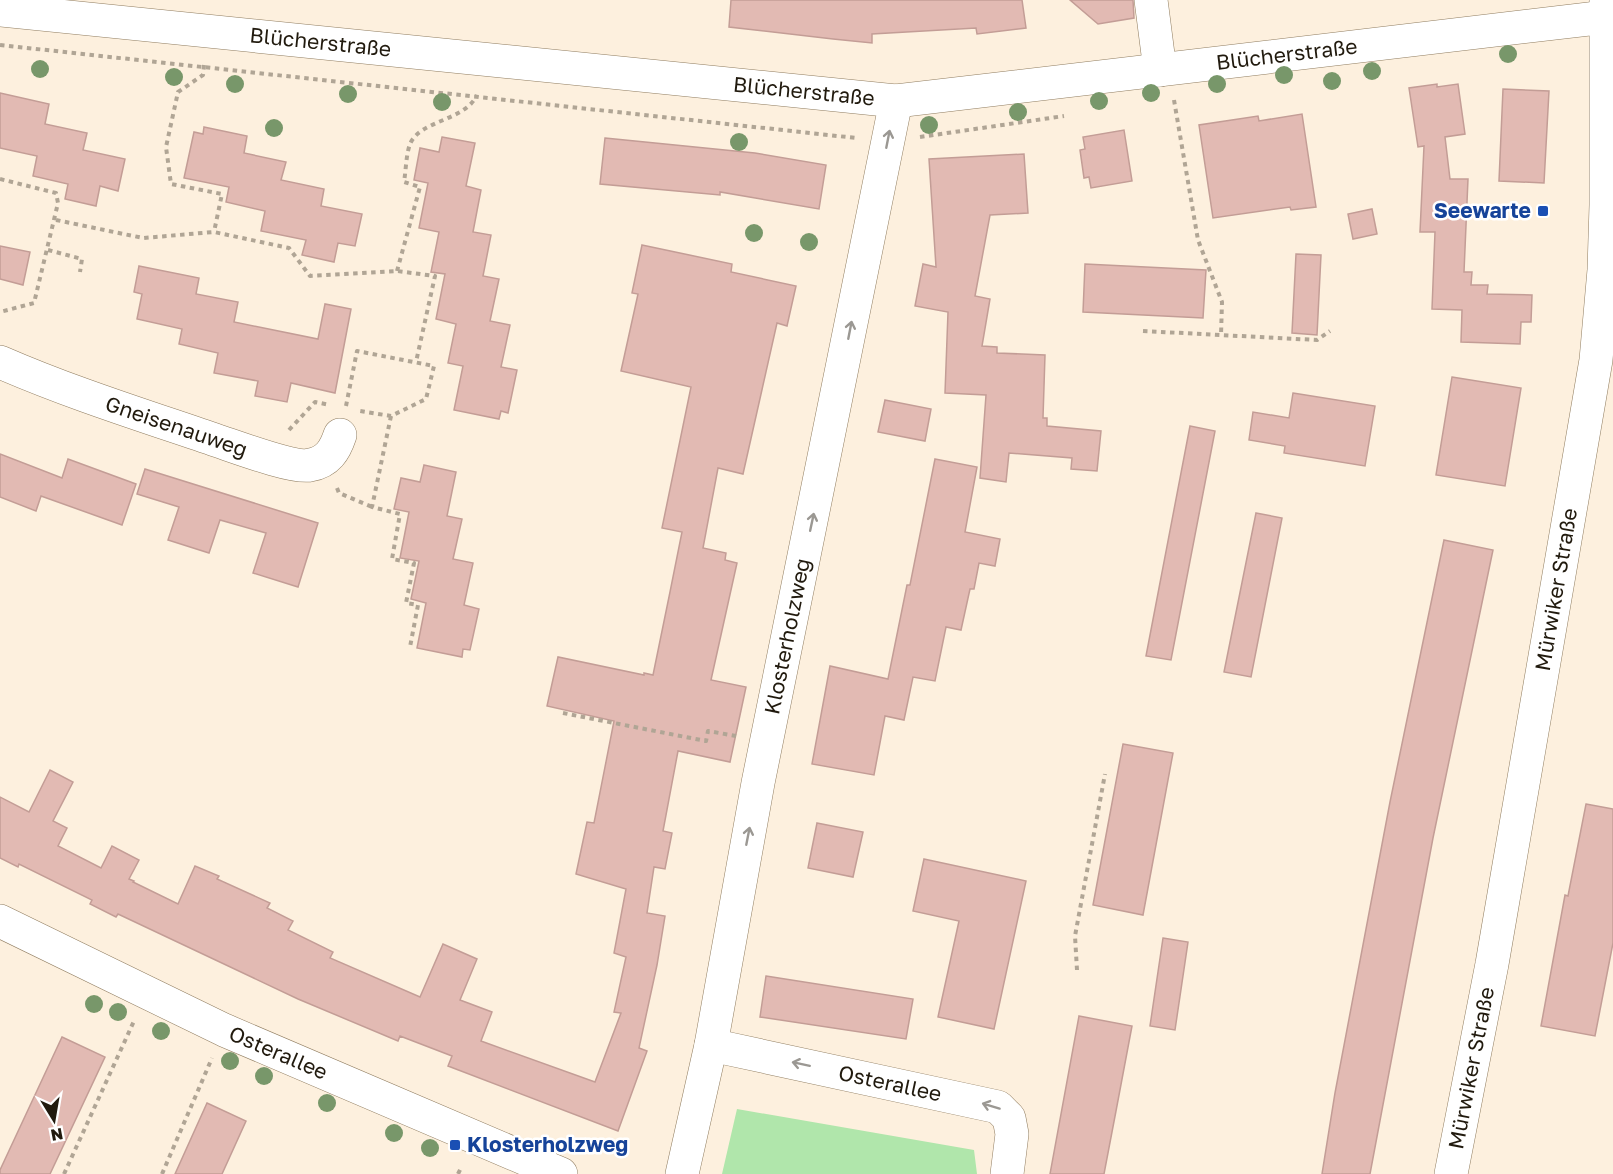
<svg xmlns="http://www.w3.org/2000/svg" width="1613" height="1174" viewBox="0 0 1613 1174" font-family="'Golos Text',sans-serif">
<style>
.green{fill:#b0e6ab}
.building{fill:#e2bab3;stroke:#c39d96;stroke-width:1.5}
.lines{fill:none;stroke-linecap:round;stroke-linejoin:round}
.minor-casing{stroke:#907d60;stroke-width:34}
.major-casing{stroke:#907d60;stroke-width:34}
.path{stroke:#b0a595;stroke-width:4;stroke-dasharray:4.5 4.5;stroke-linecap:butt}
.minor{stroke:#fff;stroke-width:33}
.major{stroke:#fff;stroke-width:33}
.tree{fill:#78976a}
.oneway{stroke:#9b9893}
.transit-dot{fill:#1a4fb4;stroke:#fff;stroke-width:2}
.labels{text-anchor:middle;stroke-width:5;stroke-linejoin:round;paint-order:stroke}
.street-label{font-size:21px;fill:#211a0e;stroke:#fff}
.transit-label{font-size:21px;font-weight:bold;fill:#164399;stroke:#fff;text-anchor:end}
</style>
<rect width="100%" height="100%" fill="#fdf0de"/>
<!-- green -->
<path class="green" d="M737 1109 974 1150 977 1174H722Z"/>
<!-- building -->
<g class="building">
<path d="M731 0H1022L1026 28 977 34 976 28 872 34V43L833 39 729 27Z"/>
<path d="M1070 0H1133L1134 18 1098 24Z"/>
<path d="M1437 84V87L1458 84 1465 134 1445 137 1450 179H1468L1464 272H1472L1471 285H1488L1487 294 1532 295 1531 322H1521L1520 344 1461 342 1462 310 1432 309 1435 232H1420L1424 146 1418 147 1409 88Z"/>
<path d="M1503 89 1549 91 1544 183 1499 181Z"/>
<path d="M0 93 49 104 45 124 87 133 83 150 125 159 118 191 100 186 96 206 65 199 68 184 33 176 37 156 0 148Z"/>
<path d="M1302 114 1316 207 1291 210 1290 207 1213 218 1199 125 1258 116 1259 121Z"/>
<path d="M204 127 247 136 244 153 286 162 281 180 324 189 321 206 362 214 355 246 338 243 334 262 302 255 306 240 261 231 265 211 226 202 229 187 184 178 194 132 203 134Z"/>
<path d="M1124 130 1132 181 1091 188 1089 177 1084 178 1080 150 1085 149 1083 137Z"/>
<path d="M442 137 475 143 466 186 481 190 473 232 491 235 483 276 499 279 490 321 510 325 501 367 517 370 508 413 501 411 499 419 454 410 463 366 448 363 456 324 436 319 445 274 431 272 439 232 419 228 428 183 414 180 420 148 439 152Z"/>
<path d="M605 138 755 153 826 165 819 209 720 192V195L600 184Z"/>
<path d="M1024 154 1028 213 990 215 975 296 990 299 982 346 997 347V353L1045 355 1043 418H1047V426L1101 431 1097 471 1071 469 1072 458 1009 453 1006 482 980 478 986 395 945 393 948 312 915 306 923 264 936 267 929 159Z"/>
<path d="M1372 209 1377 234 1353 239 1348 214Z"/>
<path d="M642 245 732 264 731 272 796 286 787 326 777 323 743 474 718 468 703 548 726 553 725 560 737 563 711 680 746 687 730 762 678 751 663 831 672 833 665 869 654 867 647 913 665 916 657 965 639 1048 647 1051 618 1131 448 1066 452 1056 400 1036 398 1041 298 999 118 914 116 917 90 904 92 900 19 864 18 867 0 858V797L29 812 50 770 73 782 53 821 67 828 58 846 101 868 112 846 139 860 129 879 134 881 133 882 178 904 195 866 219 876 217 879 270 903 267 908 293 921 288 930 333 952 330 958 420 997 443 944 477 959 460 1000 492 1012 481 1041 595 1082 621 1013 614 1012 626 957 614 953 626 889 576 874 587 822 594 823 614 721 547 706 558 657 644 675V673L653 675 670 592 682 532 662 528 691 387 621 371 638 294 632 293Z"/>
<path d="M0 246 30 252 23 285 0 279Z"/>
<path d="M1296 254 1321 255 1317 335 1292 333Z"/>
<path d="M1085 264 1206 270 1203 318 1083 312Z"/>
<path d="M139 266 199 278 196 294 238 302 234 322 318 339 325 304 351 309 335 393 291 383 287 402 255 396 258 381 214 373 218 353 179 344 182 329 137 319 142 294 134 292Z"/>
<path d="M1452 377 1521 388 1505 486 1436 475Z"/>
<path d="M1293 393 1375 406 1365 466 1284 453 1285 446 1249 440 1253 412 1289 418Z"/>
<path d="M885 400 931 409 925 441 878 432Z"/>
<path d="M1190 426 1215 431 1171 660 1146 656Z"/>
<path d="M0 454 62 478 68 459 136 484 122 525 41 496 36 511 0 497Z"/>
<path d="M935 459 977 467 965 532 1000 539 995 566 979 563 974 589H970L961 630 946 627 935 681 913 677 904 720 885 716 874 775 812 764 830 666 888 679 907 585H910Z"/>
<path d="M424 465 456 472 447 516 462 519 453 559 473 563 464 605 479 609 470 650 463 649 462 657 417 648 426 603 411 599 419 561 400 558 409 512 394 509 401 478 420 482Z"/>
<path d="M145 469 318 523 298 587 253 573 266 533 220 520 209 553 168 540 179 507 137 494Z"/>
<path d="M1256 513 1282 518 1251 677 1224 672Z"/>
<path d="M1444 540 1493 550 1433 838 1370 1174H1322L1335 1093 1390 802Z"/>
<path d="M1123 744 1173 753 1143 915 1093 905Z"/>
<path d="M1586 804 1613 809V943L1595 1036 1541 1026 1565 895 1568 896Z"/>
<path d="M817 823 863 832 853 877 808 868Z"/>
<path d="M924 859 1026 881 994 1029 938 1017 959 921 913 911Z"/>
<path d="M1163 938 1188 942 1175 1030 1150 1026Z"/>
<path d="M766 976 913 999 906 1039 760 1017Z"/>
<path d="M1079 1016 1132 1026 1116 1111 1104 1174H1050Z"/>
<path d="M62 1037 105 1057 50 1174H0V1170Z"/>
<path d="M207 1103 246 1121 222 1174H175Z"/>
</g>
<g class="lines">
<defs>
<g id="minor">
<path d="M1151 0 1160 70"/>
<path id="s1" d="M0 10 896 101 1606 17"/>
<path id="s2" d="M0 362C71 393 145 416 218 441 236 447 295 469 310 465 328 462 335 450 340 435"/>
<path id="s3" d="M0 921 224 1030 561 1174"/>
<path id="s4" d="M711 1045 998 1107 1009 1118 1012 1134 1007 1174"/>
<path id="s5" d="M682 1174 711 1045 758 783 896 101"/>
</g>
<g id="major">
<path id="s6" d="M1451 1174 1492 964 1596 360 1604 270 1606 205V0"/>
</g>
</defs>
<!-- minor casing -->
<use href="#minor" class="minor-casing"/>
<!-- major casing -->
<use href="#major" class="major-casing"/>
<!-- path -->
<g class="path">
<path d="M0 45 856 138"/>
<path d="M204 65 203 75 178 92 166 147 171 184 222 194 214 232"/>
<path d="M1174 100 1198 240 1222 302 1221 335"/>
<path d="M920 137 1064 116"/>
<path d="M0 179 56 193 58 203 34 303 0 312"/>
<path d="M56 220 143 238 214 232 289 248 310 276 397 271 435 276 416 362"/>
<path d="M48 250 82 259 80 272"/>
<path d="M397 271 420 187 404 182C406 170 406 155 410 144 420 120 465 121 477 95"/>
<path d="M1143 331 1317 340 1330 331"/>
<path d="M346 406 357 351 434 366 426 399 391 416 360 411"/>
<path d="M391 416 372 507 400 514 392 559 414 563 406 603 418 605 410 647"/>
<path d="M289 430 315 402 330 405"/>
<path d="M337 488 339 493 372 507"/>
<path d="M563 713 706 741 708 731 736 736"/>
<path d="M1077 970 1075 936 1105 774"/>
<path d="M64 1174 134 1021"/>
<path d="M162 1174 212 1058"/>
<path d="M458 1174 462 1166"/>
</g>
<!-- minor -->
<use href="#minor" class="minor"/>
<!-- major -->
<use href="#major" class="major"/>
</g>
<!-- trees -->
<g class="tree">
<circle cx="1508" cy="54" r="9"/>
<circle cx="40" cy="69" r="9"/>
<circle cx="1372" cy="71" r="9"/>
<circle cx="1284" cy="75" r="9"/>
<circle cx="174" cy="77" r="9"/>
<circle cx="1332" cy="81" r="9"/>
<circle cx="235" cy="84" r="9"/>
<circle cx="1217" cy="84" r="9"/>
<circle cx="1151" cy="93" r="9"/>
<circle cx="348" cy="94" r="9"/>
<circle cx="1099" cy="101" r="9"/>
<circle cx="442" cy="102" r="9"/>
<circle cx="1018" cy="112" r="9"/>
<circle cx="929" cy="125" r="9"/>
<circle cx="274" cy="128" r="9"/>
<circle cx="739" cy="142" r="9"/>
<circle cx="754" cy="233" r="9"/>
<circle cx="809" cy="242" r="9"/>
<circle cx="94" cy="1004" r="9"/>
<circle cx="118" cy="1012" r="9"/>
<circle cx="161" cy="1031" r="9"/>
<circle cx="230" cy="1061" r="9"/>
<circle cx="264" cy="1076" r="9"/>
<circle cx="327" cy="1103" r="9"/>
<circle cx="394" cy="1133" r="9"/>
<circle cx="430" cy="1148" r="9"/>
</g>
<!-- one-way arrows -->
<defs><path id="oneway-shaft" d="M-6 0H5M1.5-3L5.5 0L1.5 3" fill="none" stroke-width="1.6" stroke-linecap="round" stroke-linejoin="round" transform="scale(1.5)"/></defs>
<g class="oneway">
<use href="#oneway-shaft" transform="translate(888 139) rotate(-79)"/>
<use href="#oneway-shaft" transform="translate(850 330) rotate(-79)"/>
<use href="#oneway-shaft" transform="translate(812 522) rotate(-78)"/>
<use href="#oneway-shaft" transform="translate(748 836) rotate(-79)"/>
<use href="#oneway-shaft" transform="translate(801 1064) rotate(-168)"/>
<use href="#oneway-shaft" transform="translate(991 1106) rotate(-163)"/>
</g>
<!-- markers -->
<g class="transit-dot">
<rect x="1537" y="205" width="12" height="12" rx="3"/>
<rect x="449" y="1139" width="12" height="12" rx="3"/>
</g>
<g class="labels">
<!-- street labels -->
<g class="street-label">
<text dy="7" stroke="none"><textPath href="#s1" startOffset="322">Blücherstraße</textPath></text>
<text dy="7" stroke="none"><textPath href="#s1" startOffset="1294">Blücherstraße</textPath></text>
<text dy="7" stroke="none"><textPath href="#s1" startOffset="808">Blücherstraße</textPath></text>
<text dy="7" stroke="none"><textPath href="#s2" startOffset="188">Gneisenauweg</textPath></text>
<text dy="7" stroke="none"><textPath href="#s6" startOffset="594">Mürwiker Straße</textPath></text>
<text dy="7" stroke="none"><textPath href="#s5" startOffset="548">Klosterholzweg</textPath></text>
<text dy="7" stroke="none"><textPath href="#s3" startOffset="308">Osterallee</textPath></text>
<text dy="7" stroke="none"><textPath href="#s6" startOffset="108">Mürwiker Straße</textPath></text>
<text dy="7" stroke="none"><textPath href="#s4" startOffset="183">Osterallee</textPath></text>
</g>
<!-- transit labels -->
<g class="transit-label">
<text x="1531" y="218">Seewarte</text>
<text x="467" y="1152" text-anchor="start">Klosterholzweg</text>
</g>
</g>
<!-- north arrow -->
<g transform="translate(54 1120) rotate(169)" stroke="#ffffff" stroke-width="4.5" paint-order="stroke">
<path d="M0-4.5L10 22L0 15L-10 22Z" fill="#211a0e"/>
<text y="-9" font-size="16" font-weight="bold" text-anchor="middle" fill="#211a0e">N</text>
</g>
</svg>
